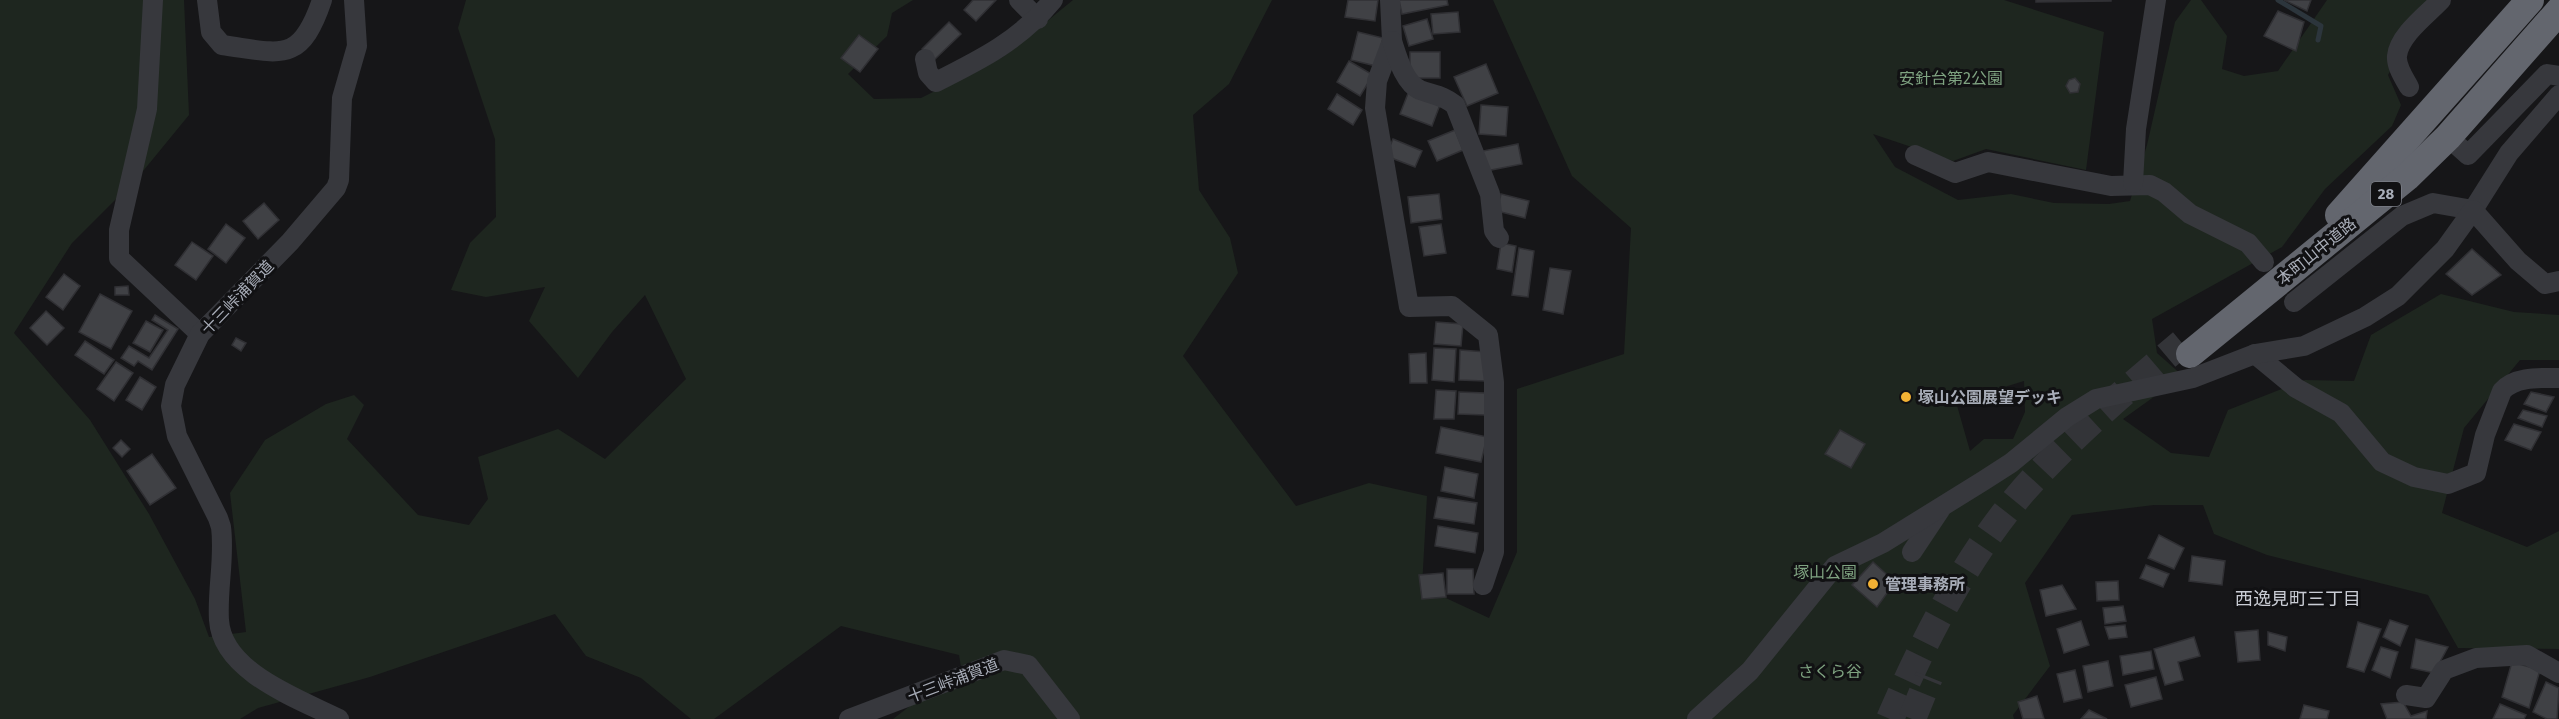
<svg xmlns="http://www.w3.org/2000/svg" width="2559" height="719" viewBox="0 0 2559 719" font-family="'Fira Sans','Noto Sans JP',sans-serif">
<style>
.green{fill:#1e261f;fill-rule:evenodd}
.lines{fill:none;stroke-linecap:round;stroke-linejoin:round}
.stream{stroke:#2c353c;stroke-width:5}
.building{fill:#404145;stroke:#303034;stroke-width:1.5}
.highway-tunnel{stroke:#333438;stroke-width:28;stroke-dasharray:28 14;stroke-linecap:butt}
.minor{stroke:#37383d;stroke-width:20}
.highway{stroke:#63666e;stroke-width:28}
.poi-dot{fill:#f2b134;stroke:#111113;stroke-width:2}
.labels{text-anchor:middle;stroke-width:6;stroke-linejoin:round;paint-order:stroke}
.shield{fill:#111113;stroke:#7b7e86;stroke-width:1.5}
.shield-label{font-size:15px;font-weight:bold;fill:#a8adb8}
.park-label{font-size:16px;fill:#7fa381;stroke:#111113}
.street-label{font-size:16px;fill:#a8adb8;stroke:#111113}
.poi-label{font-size:16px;font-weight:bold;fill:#a8adb8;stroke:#111113;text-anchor:start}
.neighbourhood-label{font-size:18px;fill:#c9ccd4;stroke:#111113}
</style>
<rect width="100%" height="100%" fill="#161618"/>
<!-- green -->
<path class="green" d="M0 0H184L189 115 139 176 72 243 14 333 90 420 149 514 195 599 209 637 246 632 230 493 265 440 326 404 354 395 364 405 347 439 418 515 469 525 488 499 478 457 558 429 605 459 686 379 645 295 612 332 578 378 529 321 545 287 486 297 451 290 470 243 496 217 495 139 458 28 466 0H913L892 13 887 36 848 74 874 99 921 98 1003 57 1073 0H1272L1229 84 1193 115 1199 190 1230 238 1238 273 1183 356 1296 506 1369 483 1427 496 1422 587 1489 618 1517 552V389L1624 354 1631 228 1572 176 1493 0H2004L2104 32 2086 170 1986 149 1953 161 1873 134 1895 167 1958 200 2011 194 2054 203 2109 204 2130 201 2147 145 2175 22 2191 0H2201L2227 36 2222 69 2244 76 2278 71 2327 0H2430L2388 75 2401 105 2392 126 2325 189 2282 247 2152 319 2157 353 2183 376 2123 419 2171 453 2209 457 2228 410 2305 380 2354 381 2371 335 2441 294 2514 312 2559 315V360H2520L2464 428 2442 513 2527 547 2559 531V649L2458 648 2428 595 2267 555 2214 534 2203 505H2154L2072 515 2025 583 2050 666 2013 715 2014 719H893L961 667 959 655 841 626 714 719H691L641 678 586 656 555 614 370 677 258 708 240 719H0ZM2024 381 2025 412 2013 439H1984L1970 451 1956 402Z"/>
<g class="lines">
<!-- stream -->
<path class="stream" d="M2278 0 2321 26 2318 40"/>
</g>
<!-- building -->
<g class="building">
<path d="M973 0H996L976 21 964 10Z"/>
<path d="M1348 0H1378L1375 21 1345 17Z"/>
<path d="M1399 0H1447L1448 5 1402 14Z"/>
<path d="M2036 0H2111V1L2036 2Z"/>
<path d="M2284 0H2311L2307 11Z"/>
<path d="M2278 11 2304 22 2296 51 2264 36Z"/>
<path d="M1458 12 1460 32 1433 34 1431 14Z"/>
<path d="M1427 19 1433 39 1409 46 1403 26Z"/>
<path d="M949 22 961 34 933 61 922 49Z"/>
<path d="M1358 32 1383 38 1376 66 1351 60Z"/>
<path d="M859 35 878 49 860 72 841 58Z"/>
<rect x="1410" y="52" width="30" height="26"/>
<path d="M1349 61 1373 75 1360 96 1337 82Z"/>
<path d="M1486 64 1498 93 1467 106 1454 77Z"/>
<path d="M2075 78 2080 84 2078 92 2070 93 2066 86 2069 80Z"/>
<path d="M1409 91 1441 102 1432 126 1400 114Z"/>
<path d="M1337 94 1362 110 1353 125 1328 109Z"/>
<path d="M1481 105 1508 107 1506 136 1479 134Z"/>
<path d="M1455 130 1463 150 1437 161 1428 141Z"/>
<path d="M1393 139 1422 151 1415 167 1386 156Z"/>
<path d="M1518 144 1522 164 1486 171 1483 151Z"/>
<path d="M1439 194 1442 219 1411 223 1408 197Z"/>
<path d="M1501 194 1529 201 1525 218 1497 211Z"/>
<path d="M264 203 279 220 258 239 243 221Z"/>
<path d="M226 224 245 238 226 263 208 249Z"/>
<path d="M1441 224 1446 253 1424 256 1419 227Z"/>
<path d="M192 242 213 256 196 280 175 265Z"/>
<path d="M1501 243 1516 246 1512 272 1497 269Z"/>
<path d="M1519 248 1534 251 1528 297 1512 295Z"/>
<path d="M2472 249 2501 275 2472 295 2446 274Z"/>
<path d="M1550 268 1571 271 1563 314 1543 310Z"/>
<path d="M64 274 80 286 63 310 46 297Z"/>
<path d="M128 286 129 295H115V287Z"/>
<path d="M100 294 132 311 111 349 79 332Z"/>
<path d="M46 311 64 328 47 345 30 328Z"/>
<path d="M155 315 178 329 152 370 138 361 134 366 121 358 129 346 149 358 168 330 152 320Z"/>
<path d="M146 321 163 330 150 352 133 343Z"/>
<path d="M1436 322 1463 324 1461 346 1434 344Z"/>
<path d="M236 338 246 343 241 351 232 345Z"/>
<path d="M85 341 114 360 104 374 75 355Z"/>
<path d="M1434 348 1456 349 1454 382 1432 380Z"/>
<path d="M1460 350 1487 352 1485 381 1459 380Z"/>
<path d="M1426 353 1427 383H1410L1409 354Z"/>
<path d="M116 362 133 373 114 401 97 389Z"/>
<path d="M140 377 156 387 142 410 126 400Z"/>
<path d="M1436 390 1456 391 1454 419H1434Z"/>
<path d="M1459 392 1486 393 1485 415 1458 414Z"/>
<path d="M2531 392 2554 397 2546 412 2524 404Z"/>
<path d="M2523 410 2547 416 2542 427 2518 418Z"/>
<path d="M2514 424 2541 432 2531 450 2505 440Z"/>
<path d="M1441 427 1487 437 1481 462 1436 453Z"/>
<path d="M1840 430 1865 444 1851 468 1825 454Z"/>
<path d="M121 440 130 449 122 457 113 448Z"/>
<path d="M152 454 176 488 150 505 127 471Z"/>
<path d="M1445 467 1478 474 1474 498 1441 491Z"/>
<path d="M1438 497 1477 503 1474 524 1434 518Z"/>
<path d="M1438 526 1478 533 1475 553 1435 546Z"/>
<path d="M2159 535 2184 548 2174 569 2148 558Z"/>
<path d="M2192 556 2225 561 2222 585 2189 581Z"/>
<path d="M1873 562 1895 582 1877 607 1852 585Z"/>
<path d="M2146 565 2169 574 2163 587 2140 578Z"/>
<path d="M1447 569H1473L1474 594H1447Z"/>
<path d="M1443 573 1446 597 1422 599 1419 575Z"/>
<path d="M2118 581 2119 600 2097 601 2096 582Z"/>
<path d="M2062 585 2076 609 2046 616 2040 590Z"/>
<path d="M2123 606 2126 621 2105 624 2103 608Z"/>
<path d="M2390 620 2408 626 2400 646 2383 637Z"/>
<path d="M2081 621 2089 645 2064 653 2057 629Z"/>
<path d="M2358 622 2381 629 2364 672 2347 667Z"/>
<path d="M2125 625 2127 637 2109 639 2105 627Z"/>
<path d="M2258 630 2260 660 2238 662 2235 632Z"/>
<path d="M2268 632 2287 637 2285 651 2268 645Z"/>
<path d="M2194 637 2200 656 2178 662 2183 680 2165 685 2154 649Z"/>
<path d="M2416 639 2448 647 2434 673 2411 668Z"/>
<path d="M2381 647 2398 652 2390 678 2372 670Z"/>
<path d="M2151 651 2154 669 2123 675 2120 656Z"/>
<path d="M2108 661 2113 686 2088 692 2083 666Z"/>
<path d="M2512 662 2540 670 2529 708 2502 697Z"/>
<path d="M2075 670 2082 698 2064 702 2057 674Z"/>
<path d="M2156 677 2162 699 2131 707 2125 685Z"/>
<path d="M2546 682 2559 688 2557 719H2547L2533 712Z"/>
<path d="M2037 696 2044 719H2023L2018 702Z"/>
<path d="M2403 702 2411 716 2427 711 2426 719H2387L2381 704Z"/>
<path d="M2500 704 2526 715 2524 719H2493Z"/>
<path d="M2304 705 2329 711 2327 719H2300Z"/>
<path d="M2089 710 2107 719H2081Z"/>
</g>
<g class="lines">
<!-- highway-tunnel -->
<g class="highway-tunnel">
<path d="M1890 719C1925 638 1965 559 2022 492 2070 437 2126 390 2182 343"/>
<path d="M1912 719 1929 677"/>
</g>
<!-- minor -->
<g class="minor">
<path d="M153 0 147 109 119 230V258L200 334"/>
<path d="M207 0 211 32 222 45C281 53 300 65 322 0"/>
<path d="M1019 0 1038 19"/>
<path d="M1390 0 1392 41 1377 81 1375 108 1409 307 1452 306 1488 335 1494 382V552L1483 585"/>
<path d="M1392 41C1397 56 1404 83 1420 90 1433 95 1443 95 1455 105L1490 194 1494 231 1499 238"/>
<path d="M925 59 928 73 936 82C982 59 1020 40 1053 0"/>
<path d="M2409 87C2404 78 2396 66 2397 56 2399 35 2428 14 2441 0"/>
<path d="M2448 137 2468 155 2547 74 2559 76"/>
<path d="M1915 155 1955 173 1988 162 2111 186 2150 185 2164 192 2190 214 2248 243 2264 262"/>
<path d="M2133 183 2136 129 2156 0"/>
<path d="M2294 302 2402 216 2433 203 2473 210 2509 153 2559 95"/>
<path d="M2255 354 2296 388 2341 413 2382 462 2414 477 2448 484 2476 473 2485 435 2502 391C2515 376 2541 378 2559 378"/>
<path d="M1912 552 1940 510"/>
<path d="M2406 695 2426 698 2444 670 2476 658 2527 655 2559 673"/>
<path d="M339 719C299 699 222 672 219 620 217 589 225 558 221 527L218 518 177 436 171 406 175 385 200 334 290 242 336 188 339 180 342 98 357 46 354 0"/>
<path d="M849 719 1004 660 1028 665 1070 719"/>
<path d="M1697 719 1750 671 1835 566 1883 543 1983 481 2011 463 2067 417 2096 399 2193 378 2255 354 2304 346 2365 317 2398 296 2445 249 2473 210 2518 261 2545 284 2559 281"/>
</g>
<!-- highway -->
<g class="highway">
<path d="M2339 215 2530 0"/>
<path d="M2190 354 2407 177 2448 137 2559 11"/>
</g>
</g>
<!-- markers -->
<g class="poi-dot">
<circle cx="1906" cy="397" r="6"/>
<circle cx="1873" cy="584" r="6"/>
</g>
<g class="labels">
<!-- shield labels -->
<rect class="shield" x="2371" y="182" width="30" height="24" rx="4.5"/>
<g class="shield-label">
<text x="2386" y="199">28</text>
</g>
<!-- park labels -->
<g class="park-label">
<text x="1951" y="84">安針台第2公園</text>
<text x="1825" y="578">塚山公園</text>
<text x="1830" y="677">さくら谷</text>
</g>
<!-- street labels -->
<g class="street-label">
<text transform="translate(2316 251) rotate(-39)" y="6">本町山中道路</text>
<text transform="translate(237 297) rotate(-46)" y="6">十三峠浦賀道</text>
<text transform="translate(953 680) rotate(-21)" y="6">十三峠浦賀道</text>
</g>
<!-- poi labels -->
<g class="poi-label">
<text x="1918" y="403">塚山公園展望デッキ</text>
<text x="1885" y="590">管理事務所</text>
</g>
<!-- neighbourhood labels -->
<g class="neighbourhood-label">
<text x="2298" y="605">西逸見町三丁目</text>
</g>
</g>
</svg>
